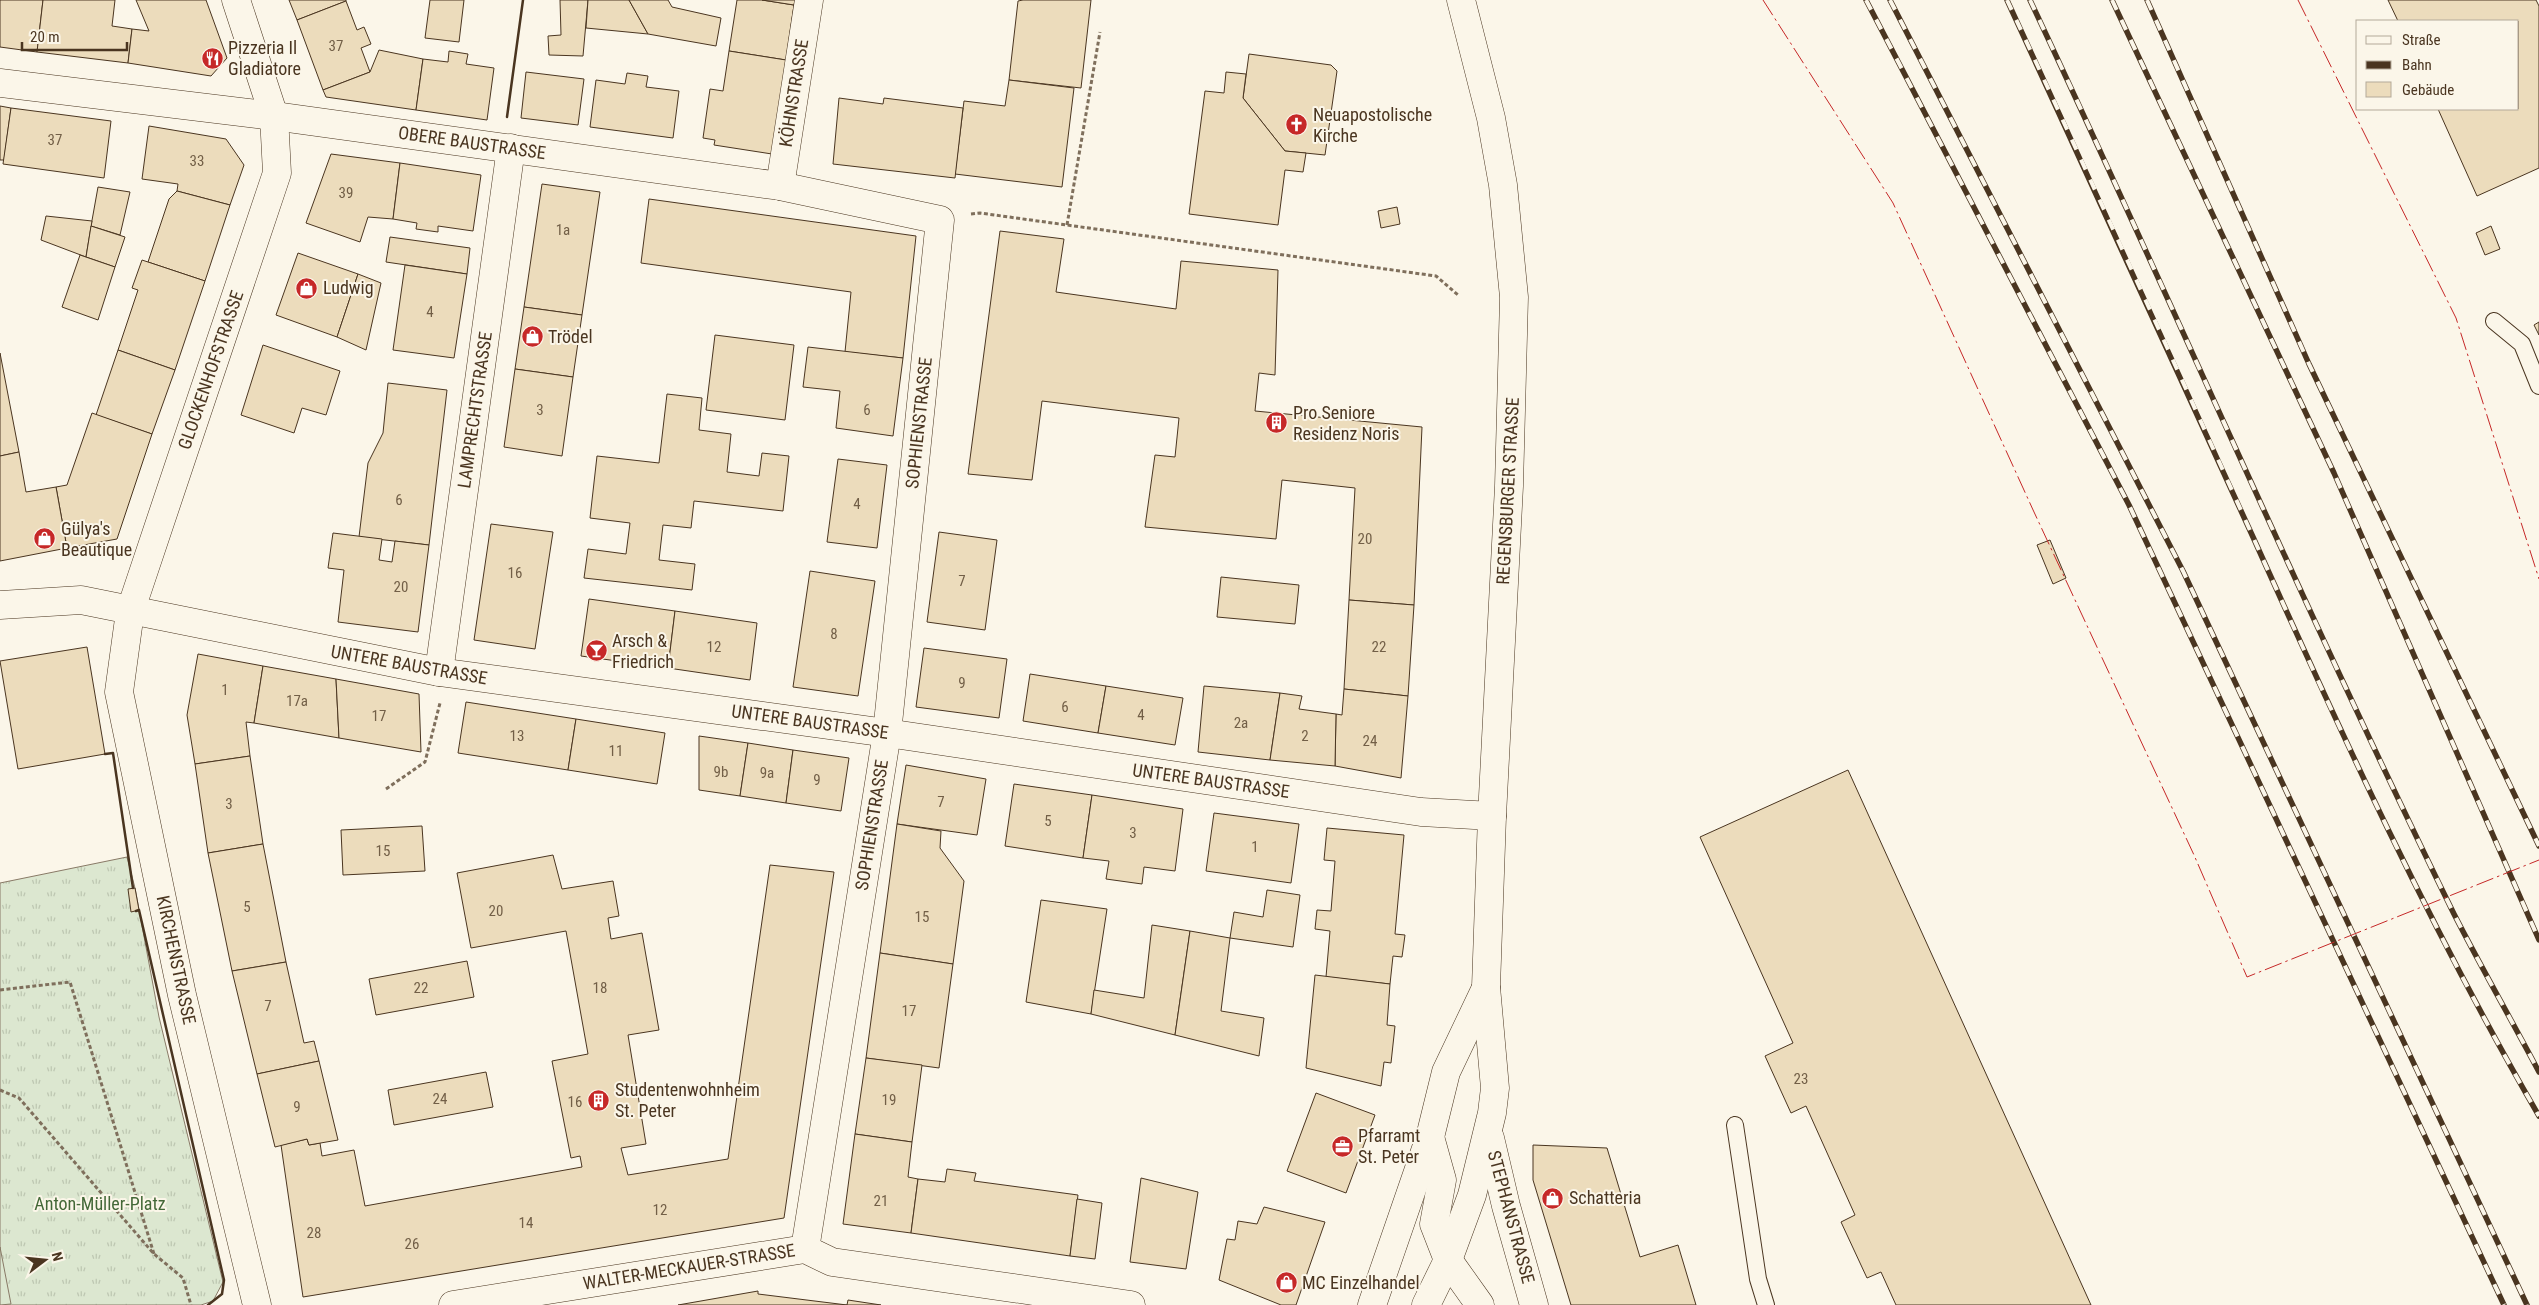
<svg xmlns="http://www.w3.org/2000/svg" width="2539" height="1305" viewBox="0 0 2539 1305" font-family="'Roboto Condensed',sans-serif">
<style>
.grass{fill:url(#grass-tufts);stroke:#887966}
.pitch{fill:#dce7d0;stroke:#887966}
.building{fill:#ecdcbc;stroke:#4a3520}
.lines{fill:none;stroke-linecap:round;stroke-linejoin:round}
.lane-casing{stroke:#4a3520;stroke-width:18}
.street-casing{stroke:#4a3520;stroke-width:29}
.secondary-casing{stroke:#4a3520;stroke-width:29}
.path{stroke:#7f6f5c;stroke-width:3;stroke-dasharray:4 2.5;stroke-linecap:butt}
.lane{stroke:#fbf6e9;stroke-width:16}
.street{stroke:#fbf6e9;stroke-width:28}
.secondary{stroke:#fbf6e9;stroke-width:28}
.rail-casing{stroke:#4a3520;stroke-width:5.5}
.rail{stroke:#fbf6e9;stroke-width:4;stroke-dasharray:11;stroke-linecap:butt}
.wall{stroke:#4a3520;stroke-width:2.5}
.power{stroke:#c62828;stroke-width:1;stroke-dasharray:18 4 2.5 4;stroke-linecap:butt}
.labels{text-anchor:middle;stroke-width:4;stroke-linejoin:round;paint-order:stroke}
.number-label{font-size:15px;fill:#725f47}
.poi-label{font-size:18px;fill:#4a3520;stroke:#fbf6e9;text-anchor:start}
.street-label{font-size:18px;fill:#4a3520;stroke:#fbf6e9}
.park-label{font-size:18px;fill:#436837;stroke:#fbf6e9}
</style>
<defs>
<pattern id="grass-tufts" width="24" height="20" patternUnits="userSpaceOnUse" patternTransform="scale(1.25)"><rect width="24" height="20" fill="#dce7d0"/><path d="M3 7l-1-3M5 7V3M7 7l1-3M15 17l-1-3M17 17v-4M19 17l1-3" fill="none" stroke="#bec7b2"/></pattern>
</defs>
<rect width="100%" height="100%" fill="#fbf6e9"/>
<!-- grass -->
<path class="grass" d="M127 857 135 888 159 1017 223 1282 213 1301 201 1305H0V883Z"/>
<!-- pitch -->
<path class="pitch" d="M0 1247 11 1304 0 1305Z"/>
<!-- building -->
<g class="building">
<path d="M0 0H43L37 52 0 47Z"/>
<path d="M43 0H115L112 26 132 29 128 63 37 52Z"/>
<path d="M136 0H206L227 58 211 76 128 63 132 29 149 31Z"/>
<path d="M289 0H346V1L297 20Z"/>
<path d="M430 0H464L459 42 425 38Z"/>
<path d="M560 0H588L583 56 549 55 548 36 561 35Z"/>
<path d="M588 0H629L648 34 586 28Z"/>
<path d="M629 0H668L672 7 721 18 716 46 648 34Z"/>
<path d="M737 0H762L794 5 786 60 729 51Z"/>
<path d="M762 0H795L794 5Z"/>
<path d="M1023 0H1091L1081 88 1009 80 1018 1Z"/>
<path d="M2388 0H2536L2539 6V168L2477 196 2438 109H2518V21H2398Z"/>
<path d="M346 1 357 30 364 27 371 44 361 48 370 72 323 90 297 20Z"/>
<path d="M379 50 423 59 416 110 326 97 323 90 370 72Z"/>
<path d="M449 51 468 54 466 64 494 68 487 120 416 110 423 59 448 62Z"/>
<path d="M729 51 786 60 772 154 714 145 715 140 703 138 710 89 723 91Z"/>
<path d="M1249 54 1331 65 1337 71 1325 155 1285 151 1243 98Z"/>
<path d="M526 72 584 79 578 125 521 118Z"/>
<path d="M1226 72 1246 74 1243 98 1285 151 1306 153 1303 172 1285 170 1278 225 1189 214 1205 91 1224 93Z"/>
<path d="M627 73 648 76 646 87 679 91 673 138 590 127 596 80 625 84Z"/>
<path d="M1009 80 1074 88 1062 187 955 174 964 101 1005 106Z"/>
<path d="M839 98 883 104 884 98 963 108 955 178 833 164Z"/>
<path d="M0 106 11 108 4 160H0Z"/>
<path d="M11 108 111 121 104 178 3 164Z"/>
<path d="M149 126 226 139 244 165 230 205 177 191 178 184 142 179Z"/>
<path d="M331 154 400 163 393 219 368 217 360 242 306 223Z"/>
<path d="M400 163 481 175 473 231 438 226V232L416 229 417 223 393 219Z"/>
<path d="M542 184 600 192 582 315 524 307Z"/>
<path d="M98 187 130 192 120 235 91 226Z"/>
<path d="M177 191 230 205 205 281 148 262 169 199Z"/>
<path d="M649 199 916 236 903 358 845 352 851 292 641 263Z"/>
<path d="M1397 207 1400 224 1381 228 1378 211Z"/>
<path d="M46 216 92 221 86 257 41 240Z"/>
<path d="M91 226 125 237 115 267 86 257Z"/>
<path d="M2491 226 2500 249 2485 255 2476 233Z"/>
<path d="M1000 231 1064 239 1056 292 1176 309 1181 261 1278 270 1275 375 1259 373 1255 411 1422 427 1414 605 1349 600 1355 488 1282 480 1276 539 1145 527 1155 455 1175 457 1179 418 1042 401 1032 480 968 474Z"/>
<path d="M390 237 470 248 467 274 386 262Z"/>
<path d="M298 253 358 274 337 337 276 315Z"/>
<path d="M80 255 115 267 98 320 62 307Z"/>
<path d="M142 260 205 281 175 370 118 350 138 290 132 288Z"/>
<path d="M405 265 467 274 454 358 393 350Z"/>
<path d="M358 274 381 283 366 350 337 337Z"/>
<path d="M524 307 582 315 573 377 515 369Z"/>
<path d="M2539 322V335L2534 325Z"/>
<path d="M715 335 794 345 785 420 706 410Z"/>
<path d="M263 345 340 371 326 415 302 408 294 433 241 415Z"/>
<path d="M808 347 903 358 893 436 836 428 840 391 803 387Z"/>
<path d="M118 350 175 370 152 434 96 415Z"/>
<path d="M0 353 19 452 0 456Z"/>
<path d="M515 369 573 377 562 456 504 447Z"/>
<path d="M388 383 447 390 429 545 359 537 368 463 383 433Z"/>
<path d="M667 394 702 398 699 430 731 434 727 472 759 476 762 453 789 456 783 511 694 501 691 528 663 525 659 560 695 564 692 590 584 578 588 549 626 554 630 523 590 518 597 456 659 463Z"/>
<path d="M92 413 152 434 117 539 67 548 56 487 67 485Z"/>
<path d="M19 452 26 492 56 487 67 548 0 561V456Z"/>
<path d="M838 459 887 465 877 548 827 542Z"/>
<path d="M491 524 553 532 535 649 474 640Z"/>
<path d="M939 532 997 540 985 630 927 622Z"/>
<path d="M333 533 382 539 379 560 392 562 395 541 429 545 418 632 338 622 344 570 328 568Z"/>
<path d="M2050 540 2066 578 2053 584 2037 545Z"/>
<path d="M810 571 875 581 858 696 793 687Z"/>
<path d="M1221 577 1299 585 1295 624 1217 617Z"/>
<path d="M589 599 675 611 668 668 581 656Z"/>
<path d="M1349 600 1414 605 1408 696 1344 689Z"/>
<path d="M675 611 757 623 750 680 668 668Z"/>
<path d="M87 647 105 754 18 769 0 661Z"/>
<path d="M924 648 1007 659 999 718 916 707Z"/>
<path d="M198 654 263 666 254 723 246 722 250 756 195 764 187 715Z"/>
<path d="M263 666 336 679 339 738 254 723Z"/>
<path d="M1030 674 1106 686 1098 733 1023 721Z"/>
<path d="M336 679 419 694 421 752 339 738Z"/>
<path d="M1106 686 1183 698 1175 745 1098 733Z"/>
<path d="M1204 686 1280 693 1270 760 1198 752Z"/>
<path d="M1344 689 1408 696 1401 778 1335 766 1336 714 1342 715Z"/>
<path d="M1280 693 1302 696 1299 709 1336 714 1335 766 1270 760Z"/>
<path d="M466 702 576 719 568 770 458 753Z"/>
<path d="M576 719 665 733 657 784 568 770Z"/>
<path d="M699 736 748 743 740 796 699 790Z"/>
<path d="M748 743 793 750 786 803 740 796Z"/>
<path d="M793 750 849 758 841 811 786 803Z"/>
<path d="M250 756 263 844 208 853 195 764Z"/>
<path d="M906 765 986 779 977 835 897 824Z"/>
<path d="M1848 770 2091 1305H1896L1881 1272 1867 1278 1841 1222 1855 1215 1806 1106 1791 1113 1765 1056 1793 1043 1700 837Z"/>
<path d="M1014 784 1092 795 1083 858 1005 846Z"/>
<path d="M1092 795 1183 809 1175 871 1144 867 1142 884 1106 879 1109 861 1083 858Z"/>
<path d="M1214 813 1299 824 1291 883 1206 871Z"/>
<path d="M897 824 941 831 940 848 964 881 953 964 880 953Z"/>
<path d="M422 826 425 871 343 875 341 830Z"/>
<path d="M1327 828 1404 835 1395 934 1405 935 1402 957 1393 956 1390 984 1326 977 1330 931 1315 929 1317 910 1331 911 1335 861 1324 860Z"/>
<path d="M263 844 286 962 232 971 208 853Z"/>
<path d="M553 855 562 889 613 881 619 916 608 918 611 939 642 933 659 1030 628 1035 646 1144 621 1148 628 1175 728 1159 770 865 834 872 784 1218 303 1297 281 1145 307 1139 309 1145 320 1143 322 1156 354 1150 365 1206 582 1167 580 1156 571 1158 552 1061 588 1054 566 931 471 948 457 873Z"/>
<path d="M135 888 139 910 131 912 128 889Z"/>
<path d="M1267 890 1300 895 1293 947 1230 938 1234 912 1263 917Z"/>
<path d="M1041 900 1107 909 1091 1014 1026 1002Z"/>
<path d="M1152 925 1190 931 1175 1035 1091 1014 1094 990 1144 998Z"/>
<path d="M1190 931 1230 938 1221 1011 1264 1018 1259 1056 1175 1035Z"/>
<path d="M880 953 953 964 939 1068 866 1058Z"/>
<path d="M467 961 474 997 376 1015 369 979Z"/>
<path d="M286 962 304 1043 314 1041 319 1061 257 1074 232 971Z"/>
<path d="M1315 975 1390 984 1387 1025 1395 1026 1391 1063 1384 1062 1381 1086 1306 1068Z"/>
<path d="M866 1058 922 1065 912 1142 855 1134Z"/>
<path d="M319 1061 338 1140 309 1145 307 1139 275 1147 257 1074Z"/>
<path d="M486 1072 493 1107 394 1125 388 1090Z"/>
<path d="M1316 1093 1375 1115 1346 1193 1287 1171Z"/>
<path d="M855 1134 912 1142 908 1177 918 1179 911 1233 843 1224Z"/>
<path d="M1533 1145 1607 1148 1640 1257 1678 1245 1696 1305H1571L1533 1180Z"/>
<path d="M947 1169 976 1173 974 1181 1078 1195 1070 1256 911 1233 918 1179 945 1182Z"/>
<path d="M1141 1178 1198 1192 1186 1269 1130 1262Z"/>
<path d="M1077 1199 1102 1203 1095 1259 1070 1256Z"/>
<path d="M1264 1207 1325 1222 1296 1305H1281L1219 1280 1227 1239 1235 1240 1238 1221 1257 1224Z"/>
<path d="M758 1291V1294L847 1305H678Z"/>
<path d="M848 1300 881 1305H847Z"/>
</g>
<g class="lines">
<defs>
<g id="lane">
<path d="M2494 321 2522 344 2539 386"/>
<path d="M1735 1125 1758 1279 1766 1305"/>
</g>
<g id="street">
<path d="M236 0 274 116 277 173 130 612 119 692 182 995 257 1305"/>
<path d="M0 83 274 116 780 186 940 220 887 733 805 1249"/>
<path d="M780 186 809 0"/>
<path d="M0 605 81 600 439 672 887 733 1421 812 1492 816"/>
<path d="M439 672 511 148"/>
<path d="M453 1305 805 1249 832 1262 1131 1305"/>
</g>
<g id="secondary">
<path d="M1430 1137 1442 1180 1434 1224 1448 1260 1480 1305"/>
<path d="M1490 1138 1506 1206 1534 1305"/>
<path d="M1372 1305 1430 1137 1446 1072 1486 988"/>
<path d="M1426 1305 1448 1260 1472 1195 1492 1113 1495 1088 1486 987 1492 816 1509 486 1514 297 1503 185 1491 118 1461 0"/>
</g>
</defs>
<!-- lane casing -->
<use href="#lane" class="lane-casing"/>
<!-- street casing -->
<use href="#street" class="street-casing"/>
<!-- secondary casing -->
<use href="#secondary" class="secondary-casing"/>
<!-- path -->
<g class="path">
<path d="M971 214 980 213 1436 276 1458 295"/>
<path d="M1067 225 1100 32"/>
<path d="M386 789 425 762 440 703"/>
<path d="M0 990 70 982 154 1254"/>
<path d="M0 1090 19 1098 154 1254 183 1278 191 1305"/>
</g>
<!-- lane -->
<use href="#lane" class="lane"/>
<!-- street -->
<use href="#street" class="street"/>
<!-- secondary -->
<use href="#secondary" class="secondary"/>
<defs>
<g id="rail">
<path d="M1866 0 2129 505 2504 1305"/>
<path d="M1890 0 2183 571 2527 1305"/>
<path d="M2007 0C2090 178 2172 357 2253 537 2341 733 2431 930 2539 1116"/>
<path d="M2030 0C2173 304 2306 613 2454 914 2481 967 2511 1019 2539 1072"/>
<path d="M2112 0 2334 473 2539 940"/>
<path d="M2147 0 2309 364 2539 846"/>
</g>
</defs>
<!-- rail casing -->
<use href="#rail" class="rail-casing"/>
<!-- rail -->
<use href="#rail" class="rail"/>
<!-- wall -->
<g class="wall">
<path d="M507 117 523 0"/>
<path d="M105 754 113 753 133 888"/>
<path d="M136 911 139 910 224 1280 222 1294 208 1305"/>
</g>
<!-- power -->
<g class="power">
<path d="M1763 0 1893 203 2034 512 2194 855 2247 977 2539 860"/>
<path d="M2298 0 2456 318 2539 579"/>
</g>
</g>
<!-- icons -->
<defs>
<symbol id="restaurant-disc" viewBox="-11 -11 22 22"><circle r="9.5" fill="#c62828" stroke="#fbf6e9"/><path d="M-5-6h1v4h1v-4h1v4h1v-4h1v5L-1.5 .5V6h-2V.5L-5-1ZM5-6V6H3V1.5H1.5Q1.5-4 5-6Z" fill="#fff"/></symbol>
<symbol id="church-disc" viewBox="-11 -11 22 22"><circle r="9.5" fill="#c62828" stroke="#fbf6e9"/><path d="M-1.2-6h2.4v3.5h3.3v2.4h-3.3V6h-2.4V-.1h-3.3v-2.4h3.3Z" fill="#fff"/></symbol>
<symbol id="shop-disc" viewBox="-11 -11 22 22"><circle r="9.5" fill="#c62828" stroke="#fbf6e9"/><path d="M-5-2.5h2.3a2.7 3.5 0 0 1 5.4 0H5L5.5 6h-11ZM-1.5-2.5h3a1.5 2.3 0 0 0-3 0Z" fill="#fff"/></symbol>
<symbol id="building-disc" viewBox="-11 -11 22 22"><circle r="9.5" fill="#c62828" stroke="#fbf6e9"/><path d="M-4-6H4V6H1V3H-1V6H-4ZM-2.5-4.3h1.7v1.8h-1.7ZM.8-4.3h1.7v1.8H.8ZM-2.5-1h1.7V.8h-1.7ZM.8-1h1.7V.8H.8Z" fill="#fff"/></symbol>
<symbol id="bar-disc" viewBox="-11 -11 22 22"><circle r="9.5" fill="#c62828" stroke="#fbf6e9"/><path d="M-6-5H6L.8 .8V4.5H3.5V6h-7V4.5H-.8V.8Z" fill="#fff"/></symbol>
<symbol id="office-disc" viewBox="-11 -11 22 22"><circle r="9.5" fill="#c62828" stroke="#fbf6e9"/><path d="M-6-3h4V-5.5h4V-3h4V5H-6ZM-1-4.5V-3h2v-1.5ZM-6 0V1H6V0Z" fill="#fff"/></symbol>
</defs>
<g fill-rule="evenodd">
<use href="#restaurant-disc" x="200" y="46" width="25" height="25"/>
<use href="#church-disc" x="1284" y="112" width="25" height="25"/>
<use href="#shop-disc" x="294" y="276" width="25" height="25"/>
<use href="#shop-disc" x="520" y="324" width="25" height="25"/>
<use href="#building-disc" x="1264" y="410" width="25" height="25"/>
<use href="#shop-disc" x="32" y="526" width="25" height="25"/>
<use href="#bar-disc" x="584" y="638" width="25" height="25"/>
<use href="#building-disc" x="586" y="1088" width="25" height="25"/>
<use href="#office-disc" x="1330" y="1134" width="25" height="25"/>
<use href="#shop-disc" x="1540" y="1186" width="25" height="25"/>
<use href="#shop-disc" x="1274" y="1270" width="25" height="25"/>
</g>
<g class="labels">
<!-- number labels -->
<g class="number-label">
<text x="336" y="51">37</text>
<text x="55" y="145">37</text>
<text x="197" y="166">33</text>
<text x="346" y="198">39</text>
<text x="563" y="235">1a</text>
<text x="430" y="317">4</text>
<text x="540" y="415">3</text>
<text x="867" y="415">6</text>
<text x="399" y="505">6</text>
<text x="857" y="509">4</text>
<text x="1365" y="544">20</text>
<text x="515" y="578">16</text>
<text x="962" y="586">7</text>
<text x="401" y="592">20</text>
<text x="834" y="639">8</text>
<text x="714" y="652">12</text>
<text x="1379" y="652">22</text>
<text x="962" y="688">9</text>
<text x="225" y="695">1</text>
<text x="297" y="706">17a</text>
<text x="1065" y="712">6</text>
<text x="1141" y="720">4</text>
<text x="379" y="721">17</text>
<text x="1241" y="728">2a</text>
<text x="517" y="741">13</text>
<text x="1305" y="741">2</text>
<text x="1370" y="746">24</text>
<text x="616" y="756">11</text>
<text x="721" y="777">9b</text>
<text x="767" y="778">9a</text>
<text x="817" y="785">9</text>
<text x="941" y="807">7</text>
<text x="229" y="809">3</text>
<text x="1048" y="826">5</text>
<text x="1133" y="838">3</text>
<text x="1255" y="852">1</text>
<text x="383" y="856">15</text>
<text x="247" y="912">5</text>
<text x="496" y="916">20</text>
<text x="922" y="922">15</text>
<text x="421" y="993">22</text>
<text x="600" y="993">18</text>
<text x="268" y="1011">7</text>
<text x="909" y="1016">17</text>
<text x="1801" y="1084">23</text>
<text x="440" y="1104">24</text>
<text x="889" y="1105">19</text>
<text x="575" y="1107">16</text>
<text x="297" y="1112">9</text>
<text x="881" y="1206">21</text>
<text x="660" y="1215">12</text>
<text x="526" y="1228">14</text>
<text x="314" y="1238">28</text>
<text x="412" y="1249">26</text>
</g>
<!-- poi labels -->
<g class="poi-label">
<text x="228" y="54">Pizzeria Il<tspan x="228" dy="21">Gladiatore</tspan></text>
<text x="1313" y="121">Neuapostolische<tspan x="1313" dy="21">Kirche</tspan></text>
<text x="323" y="294">Ludwig</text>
<text x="548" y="343">Trödel</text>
<text x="1293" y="419">Pro Seniore<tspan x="1293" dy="21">Residenz Noris</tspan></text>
<text x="61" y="535">Gülya's<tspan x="61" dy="21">Beautique</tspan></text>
<text x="612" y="647">Arsch &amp;<tspan x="612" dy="21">Friedrich</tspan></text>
<text x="615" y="1096">Studentenwohnheim<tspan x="615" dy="21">St. Peter</tspan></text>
<text x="1358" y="1142">Pfarramt<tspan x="1358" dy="21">St. Peter</tspan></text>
<text x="1569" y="1204">Schatteria</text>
<text x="1302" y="1289">MC Einzelhandel</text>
</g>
<!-- street labels -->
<g class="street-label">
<text transform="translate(794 93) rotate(-81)" y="6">KÖHNSTRASSE</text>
<text transform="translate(472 143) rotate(8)" y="6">OBERE BAUSTRASSE</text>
<text transform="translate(211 370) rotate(-71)" y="6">GLOCKENHOFSTRASSE</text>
<text transform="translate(475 410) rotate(-82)" y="6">LAMPRECHTSTRASSE</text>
<text transform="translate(919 423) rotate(-84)" y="6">SOPHIENSTRASSE</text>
<text transform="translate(1508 491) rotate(-87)" y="6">REGENSBURGER STRASSE</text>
<text transform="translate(409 665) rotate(10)" y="6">UNTERE BAUSTRASSE</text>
<text transform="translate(810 722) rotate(8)" y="6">UNTERE BAUSTRASSE</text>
<text transform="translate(1211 781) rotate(8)" y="6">UNTERE BAUSTRASSE</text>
<text transform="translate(872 825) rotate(-81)" y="6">SOPHIENSTRASSE</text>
<text transform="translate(176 960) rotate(78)" y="6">KIRCHENSTRASSE</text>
<text transform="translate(1511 1217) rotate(75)" y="6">STEPHANSTRASSE</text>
<text transform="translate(689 1267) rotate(-9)" y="6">WALTER-MECKAUER-STRASSE</text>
</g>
<!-- park labels -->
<g class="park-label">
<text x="100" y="1210">Anton-Müller-Platz</text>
</g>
</g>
<!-- legend -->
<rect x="2356" y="20" width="162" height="90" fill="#fbf6e9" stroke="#b4a999"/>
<rect x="2366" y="36" width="25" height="8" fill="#fbf6e9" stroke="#b4a999"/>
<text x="2402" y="45" font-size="15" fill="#4a3520">Straße</text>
<rect x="2366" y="61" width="25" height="8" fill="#4a3520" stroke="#b4a999"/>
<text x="2402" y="70" font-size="15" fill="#4a3520">Bahn</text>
<rect x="2366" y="82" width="25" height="15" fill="#ecdcbc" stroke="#b4a999"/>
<text x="2402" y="95" font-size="15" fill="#4a3520">Gebäude</text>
<!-- north arrow -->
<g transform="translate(45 1260) rotate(74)" stroke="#fbf6e9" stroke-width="4" paint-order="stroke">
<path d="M0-4L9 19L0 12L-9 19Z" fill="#4a3520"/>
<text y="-8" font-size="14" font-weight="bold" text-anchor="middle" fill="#4a3520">N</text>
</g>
<!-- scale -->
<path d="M22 42v8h105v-8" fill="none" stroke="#4a3520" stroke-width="2.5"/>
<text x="30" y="42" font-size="15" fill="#4a3520" stroke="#fbf6e9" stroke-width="4" paint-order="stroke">20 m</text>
</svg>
